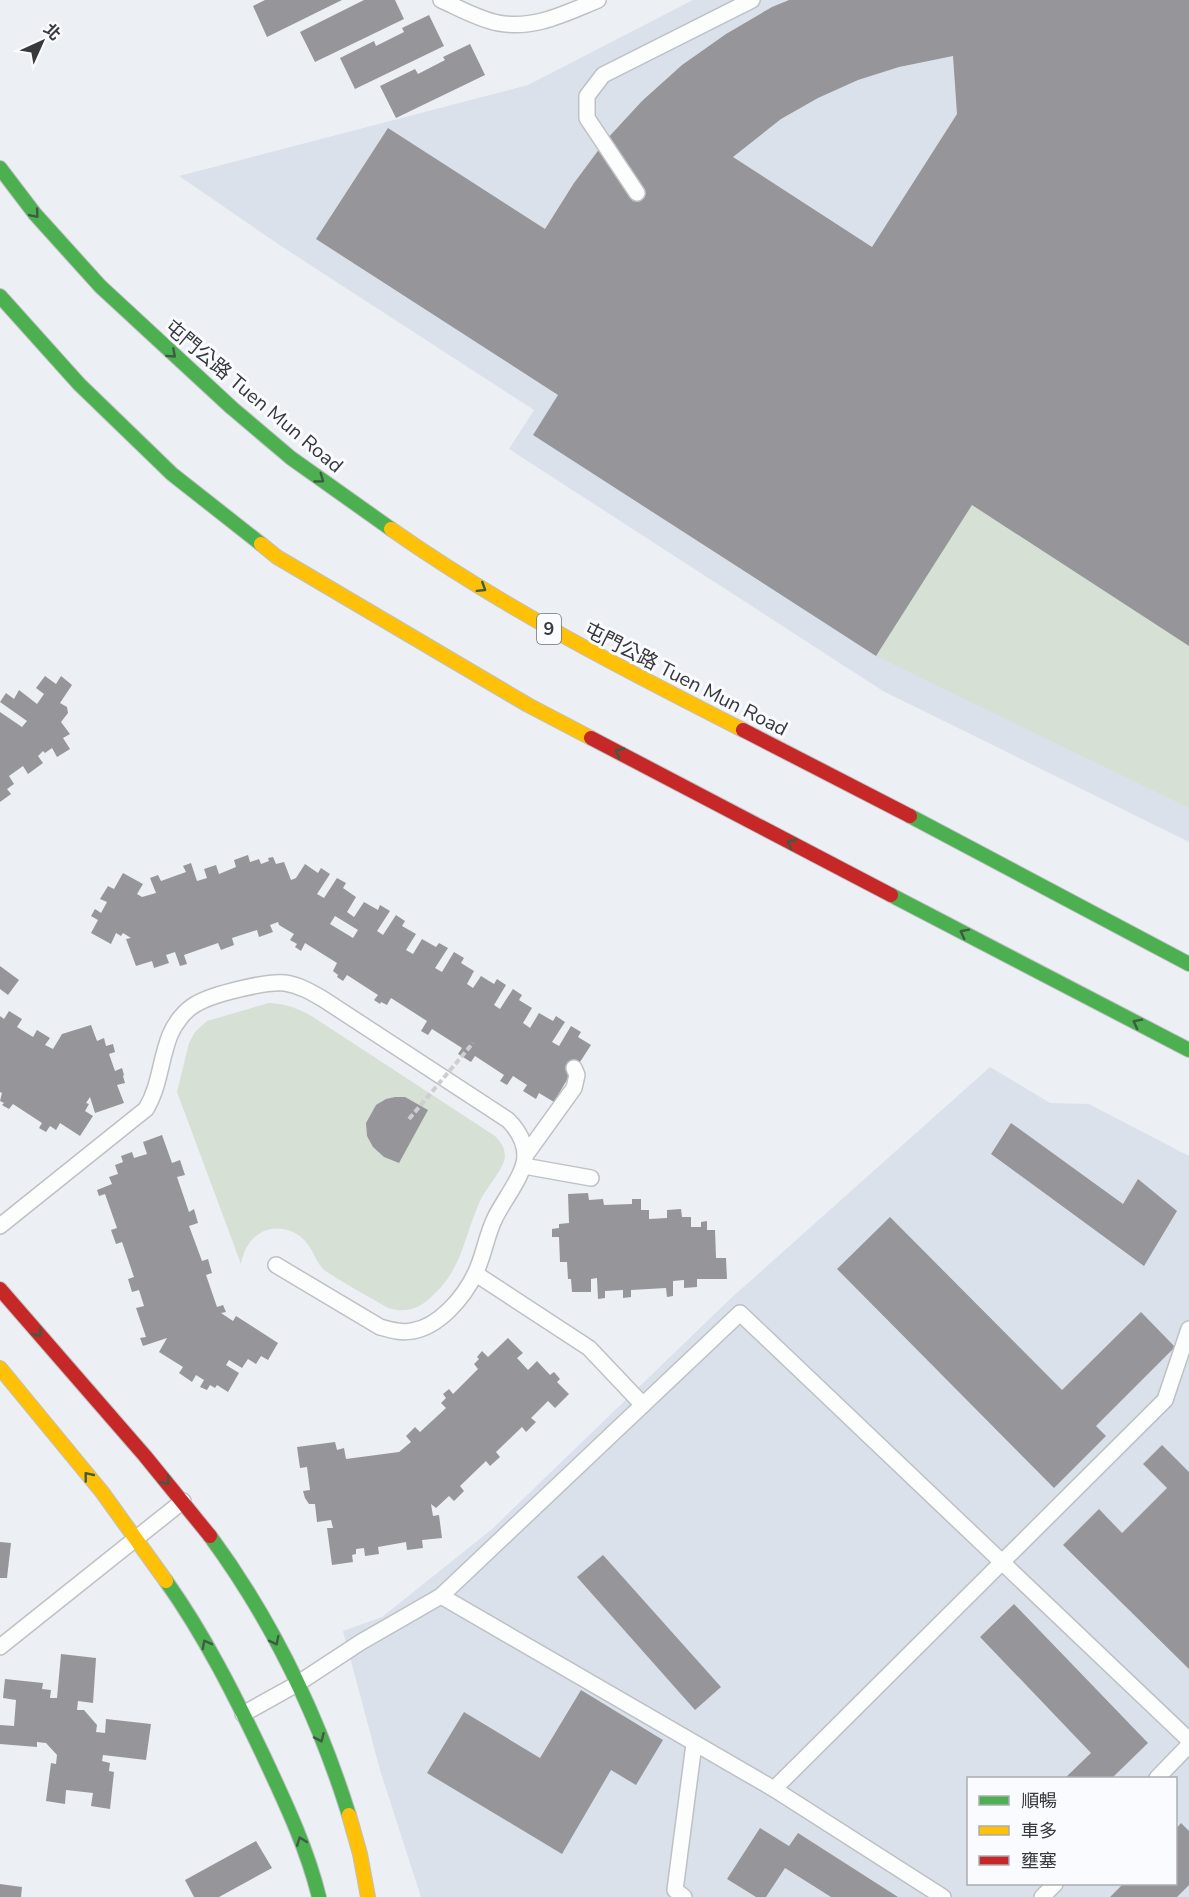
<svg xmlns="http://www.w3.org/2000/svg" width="1189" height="1897" viewBox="0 0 1189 1897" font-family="'Nunito Sans','Noto Sans TC',sans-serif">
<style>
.built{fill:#dbe1eb;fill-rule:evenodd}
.green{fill:#d7e0d5}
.building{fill:#96969a;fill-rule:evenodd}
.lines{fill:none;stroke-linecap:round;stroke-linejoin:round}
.lane-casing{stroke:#bec1c4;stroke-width:18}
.fast-casing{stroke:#bec1c4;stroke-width:16}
.slow-casing{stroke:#bec1c4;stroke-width:16}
.jam-casing{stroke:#bec1c4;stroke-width:16}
.lane{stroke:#fcfdfd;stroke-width:15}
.fast{stroke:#4caf50;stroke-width:14}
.slow{stroke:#ffc107;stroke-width:14}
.jam{stroke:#c62828;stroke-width:14}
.path-bridge{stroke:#cdced0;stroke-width:4;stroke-dasharray:6 3;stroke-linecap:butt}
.oneway{stroke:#3d5c42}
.labels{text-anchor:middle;stroke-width:6;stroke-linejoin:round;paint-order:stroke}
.shield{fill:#f9fbfe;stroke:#717376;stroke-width:1.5}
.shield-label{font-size:18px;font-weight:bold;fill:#37393c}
.street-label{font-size:20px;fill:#37393c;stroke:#f9fbfe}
</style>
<rect width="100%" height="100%" fill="#eceff3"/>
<!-- built -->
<g class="built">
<path d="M693 0H1189V842L883 691 509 449 534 410 281 246 179 176 528 85Z"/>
<path d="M990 1067 1050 1103 1089 1104 1189 1156V1897H421L380 1770 343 1631 382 1617 491 1530 729 1300ZM968 1778H1176V1884H968Z"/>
</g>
<!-- green -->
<g class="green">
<path d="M972 505 1189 646V808L876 656Z"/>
<path d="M269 1003C286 1004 298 1008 313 1017L495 1136C501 1142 505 1148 505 1157 504 1169 486 1188 480 1201 463 1239 463 1269 430 1298 417 1310 405 1313 388 1308 368 1296 347 1285 327 1272 316 1265 315 1252 306 1242 296 1230 279 1225 264 1231 250 1238 244 1249 241 1264L177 1092 189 1043 195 1032 207 1021Z"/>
</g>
<!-- building -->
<g class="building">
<path d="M265 0H342L267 37 253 6Z"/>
<path d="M364 0H395L404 19 315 62 300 32Z"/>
<path d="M789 0H1189V646L972 505 876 656 533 435 558 395 316 239 388 128 545 229 574 183 606 140 642 101 682 65 726 34 772 7ZM953 56 957 114 872 247 733 157 781 119 818 98 858 80 899 67Z"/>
<path d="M429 15 444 46 355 89 340 58 374 41 376 46 404 32 402 28Z"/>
<path d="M470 44 485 75 396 118 380 86 415 69 418 74 445 60 443 57Z"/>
<path d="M45 676 56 684 61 676 72 685 60 703 67 707 68 713 61 722 70 734 63 738 70 749 57 757 52 748 45 753 43 751 38 756 43 763 28 774 23 766 9 776 14 784 7 789 11 794 0 802V712L22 727 27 721 0 702 6 693 14 699 19 690 37 704 44 694 36 688Z"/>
<path d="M248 855 250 862 259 859 261 864 269 861 268 858 273 857 276 864 284 862 291 880 296 878 305 864 318 873 321 868 330 874 317 894 324 898 337 878 346 883 343 888 356 897 347 912 354 917 364 902 378 910 380 905 390 911 377 931 383 935 396 915 405 921 402 926 416 934 406 950 413 954 422 939 436 947 439 943 448 948 435 968 442 972 454 952 464 958 461 963 474 971 467 984 473 988 481 976 494 984 497 979 506 985 494 1005 500 1009 513 989 522 995 519 1000 532 1008 523 1023 530 1028 539 1013 553 1021 556 1016 565 1022 552 1042 559 1046 571 1026 581 1032 578 1037 591 1045 580 1062 578 1061 554 1102 539 1093 536 1099 523 1091 527 1085 513 1076 507 1085 500 1081 504 1075 475 1056 471 1062 458 1054 462 1048 432 1029 428 1035 421 1031 427 1021 391 998 387 1005 381 1002 380 1004 374 1000 378 995 347 975 343 981 337 977 338 975 333 971 337 963 305 943 301 951 295 947 297 944 290 940 294 934 279 925 278 922 270 925 273 932 259 937 257 930 232 938 234 945 221 950 218 943 184 955 187 964 180 966 175 952 166 955 169 963 154 968 152 961 136 966 126 939 131 938 123 933 121 936 116 933 111 944 91 933 98 920 91 916 95 909 101 913 107 902 100 899 108 886 114 889 123 873 143 884 137 894 142 897 156 893 150 878 158 875 161 881 186 872 183 866 191 863 197 881 207 878 204 869 216 865 219 874 236 867 234 860ZM335 916 358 930 353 938 330 924Z"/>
<path d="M0 966 19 980 8 995 0 989Z"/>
<path d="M9 1011 22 1019 17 1027 33 1037 37 1030 50 1038 45 1045 53 1049 62 1034 91 1025 97 1041 104 1038 106 1046 113 1044 115 1052 109 1054 115 1071 122 1068 124 1075 123 1076 125 1083 117 1085 124 1103 95 1113 90 1097 86 1103 89 1104 85 1111 93 1116 80 1136 60 1123 56 1130 50 1126 46 1132 39 1128 42 1123 13 1104 9 1109 2 1105 4 1103 0 1101 2 1093 0 1092V1016L4 1019Z"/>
<path d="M395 1097H405L428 1110 399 1163 384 1157 373 1147 367 1136 366 1123 376 1105 386 1099Z"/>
<path d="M1011 1123 1123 1204 1138 1179 1177 1211 1144 1266 991 1154Z"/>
<path d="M162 1135 172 1163 180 1160 185 1175 177 1177 189 1212 194 1209 198 1223 189 1226 202 1261 208 1259 212 1273 206 1275 217 1307 223 1305 226 1312 221 1313 233 1321 236 1316 278 1343 268 1360 261 1356 256 1364 248 1359 242 1368 229 1360 226 1365 239 1373 228 1392 217 1385 215 1388 210 1385 207 1390 200 1387 204 1380 196 1375 192 1382 179 1373 183 1367 159 1352 167 1338 143 1346 140 1338 146 1337 136 1308 144 1306 139 1290 132 1292 128 1279 134 1277 122 1242 116 1244 111 1230 117 1228 105 1194 99 1196 97 1190 112 1184 109 1177 118 1174 115 1165 123 1162 121 1156 132 1152 134 1158 147 1154 143 1142Z"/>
<path d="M588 1193 589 1200 603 1199 604 1205 632 1204V1199H641V1210H649V1219L667 1218V1210L681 1209 682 1217H691V1227H701V1222L707 1221V1230H715L716 1258H726L727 1279H697V1287L684 1288V1280L673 1281V1296L667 1297 666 1288 631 1290V1297L623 1298V1290L605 1291V1298L598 1299 597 1278 591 1279V1292H572L571 1279H568L567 1262H560L559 1237H552V1229L559 1228V1224L569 1223 568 1194Z"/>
<path d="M890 1217 1062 1390 1141 1312 1175 1347 1096 1426 1106 1436 1054 1488 837 1269Z"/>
<path d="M508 1338 523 1353 517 1358 528 1370 537 1361 550 1375 554 1372 560 1379 557 1382 569 1394 555 1408 548 1401 531 1418 536 1422 526 1432 522 1427 496 1452 500 1457 490 1466 486 1461 460 1486 464 1491 454 1501 449 1496 436 1508 431 1504 433 1516 439 1515 442 1538 422 1540 423 1548 407 1550 406 1542 378 1547 379 1554 365 1556 364 1548 356 1549V1554L352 1555 353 1562 332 1565 327 1528H333L331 1520 317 1522 315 1504H309L305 1498 303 1491 310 1490 307 1467 300 1468 297 1447 335 1442 337 1450 344 1448 346 1459 399 1452 411 1442 406 1436 415 1427 420 1432 446 1408 441 1403 446 1398 443 1394 449 1389 453 1394 478 1369 474 1364 479 1359 477 1357 482 1351 488 1357Z"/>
<path d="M1162 1445 1189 1472V1669L1063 1545 1099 1509 1122 1533 1167 1488 1143 1464Z"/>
<path d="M0 1542 11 1543 7 1578H0Z"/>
<path d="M603 1555 721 1687 695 1710 577 1577Z"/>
<path d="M1014 1604 1148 1743 1112 1778H1065L1091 1753 980 1637Z"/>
<path d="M61 1654 96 1658 93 1703 78 1701 77 1710H84L97 1725 96 1732 105 1733 106 1719 151 1724 146 1760 103 1755 102 1761 110 1763 109 1771 114 1772 110 1809 91 1806 93 1793 66 1790 65 1804 46 1801 51 1763 56 1764 57 1755 46 1743 37 1742V1747L0 1744V1725L14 1726 16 1700 3 1698 5 1679 43 1683 42 1689 51 1690 50 1698H57Z"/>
<path d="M581 1690 663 1740 636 1785 611 1770 562 1854 427 1773 464 1712 540 1758Z"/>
<path d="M1181 1823 1189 1831V1885L1177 1897H1110L1123 1884H1176V1829Z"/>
<path d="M760 1828 789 1846 798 1833 898 1897H831L785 1868 766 1897H756L727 1879Z"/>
<path d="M256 1841 272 1868 219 1897H194L185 1880Z"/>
<path d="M0 1884 22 1887 21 1897H0Z"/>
</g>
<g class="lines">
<defs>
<g id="lane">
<path d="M441 0C459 8 478 19 498 23 534 30 566 13 598 0"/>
<path d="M637 193 587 118V96L603 75 752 0"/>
<path d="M525 1156 574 1088 577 1075 574 1068"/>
<path d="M524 1166 591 1178"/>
<path d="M0 1226 146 1109C160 1086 160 1060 170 1035 175 1023 185 1010 196 1004 213 994 266 981 285 983 299 985 311 992 323 999L508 1120C518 1130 525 1141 525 1156 525 1174 503 1201 495 1218 486 1236 484 1256 475 1274 464 1297 439 1327 412 1331 401 1333 391 1330 380 1327L276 1265"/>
<path d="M476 1274 589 1348 643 1405"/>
<path d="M441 1596 774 1789 943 1897"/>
<path d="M0 1647 183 1501"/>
<path d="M243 1714 297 1684 361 1642 441 1596 740 1313 1189 1740"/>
<path d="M1157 1778 1189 1745"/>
<path d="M774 1789 1165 1400 1189 1329"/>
<path d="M684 1897 675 1890 694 1744"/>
<path d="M1042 1897 1055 1884"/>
</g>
<g id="fast">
<path d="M0 168 35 214 100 286 232 408 291 458 391 529"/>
<path d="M0 296 79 384 172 474 261 544"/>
<path d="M910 816 1189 964"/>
<path d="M891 895 1189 1050"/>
<path d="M210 1536C271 1619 318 1716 349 1815"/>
<path d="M166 1581C205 1636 235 1696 264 1757 285 1802 307 1848 319 1897"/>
</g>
<g id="slow">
<path d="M391 529C502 607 623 669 743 730"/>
<path d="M261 544 277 557 528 705 591 738"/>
<path d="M0 1368 102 1492 166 1581"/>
<path d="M349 1815 360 1854 368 1897"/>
</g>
<g id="jam">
<path d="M743 730 910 816"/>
<path d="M591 738 891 895"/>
<path d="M0 1289 145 1456 210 1536"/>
</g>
</defs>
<!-- lane casing -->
<use href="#lane" class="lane-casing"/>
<!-- fast casing -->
<use href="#fast" class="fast-casing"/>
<!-- slow casing -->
<use href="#slow" class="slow-casing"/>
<!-- jam casing -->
<use href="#jam" class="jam-casing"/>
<!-- lane -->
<use href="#lane" class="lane"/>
<!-- fast -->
<use href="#fast" class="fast"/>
<!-- slow -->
<use href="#slow" class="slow"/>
<!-- jam -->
<use href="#jam" class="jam"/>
<!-- path-bridge -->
<path class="path-bridge" d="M409 1119 473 1043"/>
</g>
<!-- one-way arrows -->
<defs><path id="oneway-chevron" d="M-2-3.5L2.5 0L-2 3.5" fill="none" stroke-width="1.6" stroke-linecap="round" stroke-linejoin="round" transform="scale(1.5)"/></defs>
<g class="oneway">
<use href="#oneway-chevron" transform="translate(35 214) rotate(50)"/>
<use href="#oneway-chevron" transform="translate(172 354) rotate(42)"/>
<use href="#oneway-chevron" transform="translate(320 479) rotate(36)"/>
<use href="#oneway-chevron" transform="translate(482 588) rotate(32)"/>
<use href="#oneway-chevron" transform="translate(619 752) rotate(-152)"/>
<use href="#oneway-chevron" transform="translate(791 843) rotate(-152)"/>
<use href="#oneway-chevron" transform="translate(964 933) rotate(-153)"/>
<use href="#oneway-chevron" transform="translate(1137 1023) rotate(-153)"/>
<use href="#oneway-chevron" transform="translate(38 1333) rotate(50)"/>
<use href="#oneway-chevron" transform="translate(88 1476) rotate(-129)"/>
<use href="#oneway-chevron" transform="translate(166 1481) rotate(49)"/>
<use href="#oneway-chevron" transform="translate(275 1641) rotate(63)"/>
<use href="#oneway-chevron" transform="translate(206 1644) rotate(-118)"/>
<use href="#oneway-chevron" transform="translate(320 1738) rotate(66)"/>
<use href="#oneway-chevron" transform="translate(301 1841) rotate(-110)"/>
</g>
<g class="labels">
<!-- shield labels -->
<rect class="shield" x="537" y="614" width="24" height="30" rx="4.5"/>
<g class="shield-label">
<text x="549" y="635">9</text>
</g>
<!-- street labels -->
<g class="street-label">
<text transform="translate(254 396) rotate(40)" y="7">屯門公路 Tuen Mun Road</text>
<text transform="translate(686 679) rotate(27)" y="7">屯門公路 Tuen Mun Road</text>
</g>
</g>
<!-- legend -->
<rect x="967" y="1777" width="210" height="108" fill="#f9fbfe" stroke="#abadb0" stroke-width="1.5"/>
<rect x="979" y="1796" width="30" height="9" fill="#4caf50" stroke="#abadb0" stroke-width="1.5"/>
<text x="1021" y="1807" font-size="18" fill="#37393c">順暢</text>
<rect x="979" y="1826" width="30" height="9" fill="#ffc107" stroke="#abadb0" stroke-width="1.5"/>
<text x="1021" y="1837" font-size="18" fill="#37393c">車多</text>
<rect x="979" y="1856" width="30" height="9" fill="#c62828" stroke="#abadb0" stroke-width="1.5"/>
<text x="1021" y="1867" font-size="18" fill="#37393c">壅塞</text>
<!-- north arrow -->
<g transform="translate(42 42) rotate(45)" stroke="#f9fbfe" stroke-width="4.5" paint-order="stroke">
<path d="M0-4.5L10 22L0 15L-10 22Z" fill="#37393c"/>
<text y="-9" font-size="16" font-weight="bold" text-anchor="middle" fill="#37393c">北</text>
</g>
</svg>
